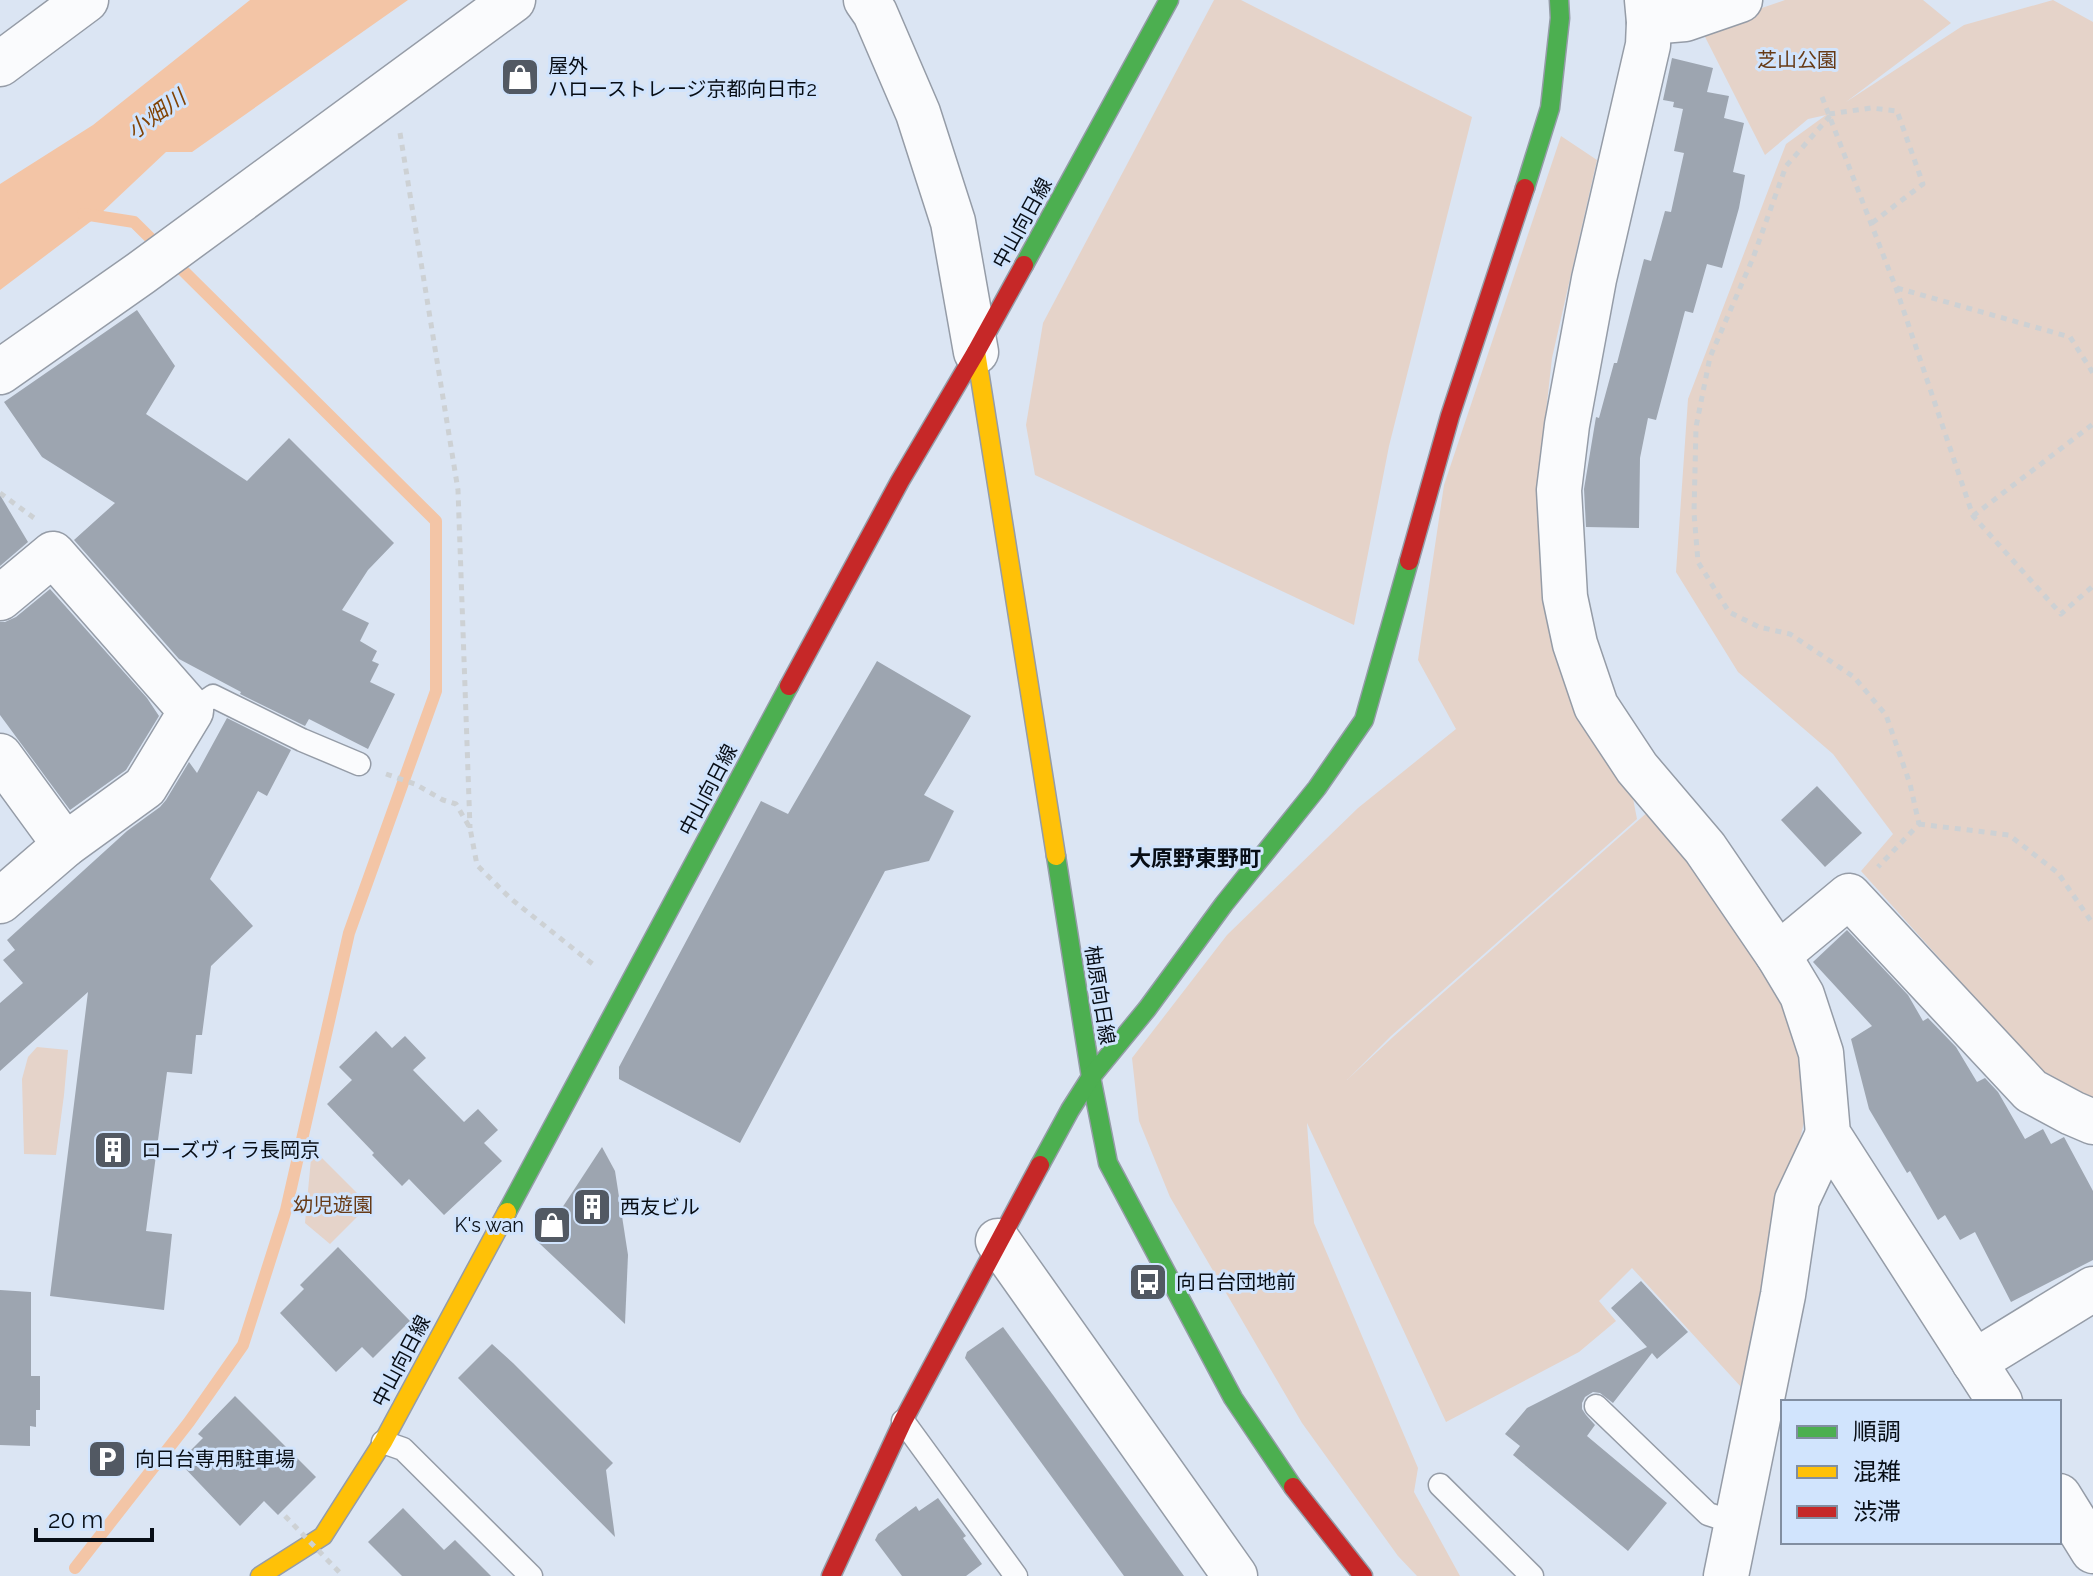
<svg xmlns="http://www.w3.org/2000/svg" width="2093" height="1576" viewBox="0 0 2093 1576" font-family="Raleway,'Noto Sans JP',sans-serif">
<style>
.green{fill:#e5d3c9}
.water{fill:#f3c5a6}
.lines{fill:none;stroke-linecap:round;stroke-linejoin:round}
.stream{stroke:#f3c5a6;stroke-width:12}
.building{fill:#9da5b0}
.lane-casing{stroke:#959ca7;stroke-width:25}
.street-casing{stroke:#959ca7;stroke-width:47}
.fast-casing{stroke:#959ca7;stroke-width:21}
.slow-casing{stroke:#959ca7;stroke-width:21}
.jam-casing{stroke:#959ca7;stroke-width:21}
.path{stroke:#cdd1d4;stroke-width:5;stroke-dasharray:6 6;stroke-linecap:butt}
.lane{stroke:#fafbfd;stroke-width:22}
.street{stroke:#fafbfd;stroke-width:44}
.fast{stroke:#4caf50;stroke-width:18}
.slow{stroke:#ffc107;stroke-width:18}
.jam{stroke:#c62828;stroke-width:18}
.path-bridge{stroke:#cdd1d4;stroke-width:5;stroke-dasharray:6 6;stroke-linecap:butt}
.labels{text-anchor:middle;stroke-width:6;stroke-linejoin:round;paint-order:stroke}
.park-label{font-size:20px;fill:#673a16;stroke:#d1e4fd}
.poi-label{font-size:20px;fill:#080e16;stroke:#d1e4fd;text-anchor:start}
.street-label{font-size:20px;fill:#080e16;stroke:#d1e4fd}
.water-label{font-size:22px;font-style:italic;fill:#814305;stroke:#d1e4fd}
.neighbourhood-label{font-size:22px;font-weight:bold;fill:#080e16;stroke:#d1e4fd}
</style>
<rect width="100%" height="100%" fill="#dbe5f3"/>
<!-- green -->
<g class="green">
<path d="M1214 0H1241L1472 117 1389 446 1354 625 1035 475 1026 425 1043 323Z"/>
<path d="M1785 0H1923L1951 23 1846 102 1964 25 2053 0 2093 22V1112L2057 1089 1861 871 1893 834 1833 754 1738 672 1676 572 1688 399 1786 144 1826 115 1808 119 1765 155 1701 29Z"/>
<path d="M1561 136 1597 160 1552 358 1539 474 1631 788 1637 819 1391 1036 1347 1080 1393 1037 1650 810 1758 953 1799 1041 1809 1099 1799 1144 1782 1192 1752 1382 1742 1388 1632 1268 1599 1301 1616 1321 1579 1352 1446 1422 1307 1123 1314 1223 1418 1468 1414 1492 1460 1576H1417L1398 1556 1302 1423 1170 1197 1139 1121 1132 1058 1227 935 1358 808 1456 729 1418 660 1444 485Z"/>
<path d="M37 1047 68 1050 64 1095 56 1155 24 1154 22 1079 28 1057Z"/>
<path d="M312 1148 369 1205 330 1244 305 1223Z"/>
</g>
<!-- water -->
<path class="water" d="M250 0H408L192 152H166L98 216 0 290V184L93 125Z"/>
<g class="lines">
<!-- stream -->
<path class="stream" d="M75 1568 189 1422 243 1345 286 1210 349 933 436 691V521L134 222 83 214"/>
</g>
<!-- building -->
<g class="building">
<path d="M1672 58 1713 68 1707 92 1729 96 1724 118 1744 123 1733 172 1745 175 1739 208 1722 268 1707 264 1693 313 1685 311 1656 420 1648 418 1640 458 1639 528 1586 527 1584 489 1596 417 1599 418 1614 363H1617L1644 259 1651 261 1665 211 1671 212 1684 153 1674 151 1683 109 1673 107 1674 102 1663 100Z"/>
<path d="M137 310 175 366 146 414 247 481 289 438 394 543 368 570 342 610 369 623 360 641 377 651 372 661 379 664 370 682 395 694 368 749 309 719 305 726 240 694 241 692 179 659 74 540 115 503 42 457 4 402Z"/>
<path d="M0 495 28 542 0 566Z"/>
<path d="M50 589 147 698 159 716 126 770 70 810 0 715V622H5L16 617Z"/>
<path d="M877 661 971 716 924 795 954 811 929 861 885 871 740 1143 619 1079V1067L761 801 788 814Z"/>
<path d="M227 718 291 750 267 796 258 791 210 879 253 926 211 966 202 1035H196L192 1074 167 1072 146 1231 172 1234 164 1310 50 1296 88 992 0 1071V1003L23 983 3 960 15 950 7 940 127 831 160 807 166 800 189 762 197 773Z"/>
<path d="M1817 786 1862 833 1825 867 1781 820Z"/>
<path d="M1847 930 1908 995 1923 1021 1928 1018 1956 1047 1977 1082 1985 1078 1998 1092 2025 1139 2043 1129 2051 1144 2064 1137 2093 1191V1260L2011 1302 1975 1232 1960 1240 1945 1215 1938 1220 1910 1171 1907 1173 1869 1109 1851 1039 1872 1026 1813 962Z"/>
<path d="M376 1031 392 1048 405 1036 426 1058 413 1070 464 1122 478 1109 498 1130 484 1143 502 1161 444 1215 409 1179 402 1186 372 1155 374 1153 327 1104 352 1080 339 1067Z"/>
<path d="M602 1147 615 1171 628 1255 625 1324 539 1243Z"/>
<path d="M338 1247 410 1321 373 1358 362 1347 336 1372 280 1313 304 1289 300 1285Z"/>
<path d="M1641 1281 1688 1332 1657 1359 1652 1353 1613 1403 1600 1393 1593 1392 1585 1397 1582 1403V1409L1586 1415 1595 1425 1587 1436 1667 1503 1628 1551 1513 1455 1520 1446 1505 1434 1527 1408 1647 1347 1611 1308Z"/>
<path d="M0 1290 31 1292V1376H40V1410H36V1427L30 1426V1446L0 1445Z"/>
<path d="M1003 1327 1053 1395 1184 1576H1124L965 1358 967 1352Z"/>
<path d="M492 1344 513 1363 613 1463 606 1470 615 1537 458 1378Z"/>
<path d="M235 1396 316 1477 278 1515 264 1501 240 1526 179 1462 203 1438 198 1434Z"/>
<path d="M938 1498 966 1536 963 1538 982 1564 966 1576H902L875 1540 878 1534 916 1506 919 1511Z"/>
<path d="M403 1508 444 1550 455 1540 491 1576H402L368 1542Z"/>
</g>
<g class="lines">
<defs>
<g id="lane">
<path d="M191 711 213 696 302 740 359 764"/>
<path d="M1596 1406 1708 1514 1736 1523"/>
<path d="M903 1421 1016 1576"/>
<path d="M383 1442 403 1449 531 1576"/>
<path d="M1440 1485 1532 1576"/>
</g>
<g id="street">
<path d="M866 0 875 13 918 113 953 222 976 352"/>
<path d="M1647 0 1649 22 1648 45 1594 279 1567 425 1559 490 1565 597 1575 644 1596 706 1637 768 1705 848 1778 955 1802 995 1821 1053 1828 1134 2000 1402"/>
<path d="M1649 22 1685 19 1740 0"/>
<path d="M0 64 86 0"/>
<path d="M0 372 141 273 513 0"/>
<path d="M0 598 53 554 191 711 145 787 65 845 0 901"/>
<path d="M0 756 65 845"/>
<path d="M1778 955 1849 896 2031 1091 2072 1113 2093 1122"/>
<path d="M998 1241 1235 1576"/>
<path d="M1974 1362 2093 1289"/>
<path d="M2059 1496 2093 1551"/>
<path d="M1726 1576 1783 1295 1797 1200 1828 1134"/>
</g>
<g id="fast">
<path d="M1525 188 1550 108 1560 18 1559 0"/>
<path d="M1024 265 1169 0"/>
<path d="M1056 856 1091 1077 1108 1163 1233 1398 1293 1487"/>
<path d="M1040 1165 1070 1110 1091 1077 1147 1009 1224 904 1317 788 1364 720 1409 561"/>
<path d="M507 1212 789 686"/>
</g>
<g id="slow">
<path d="M976 352 1056 856"/>
<path d="M260 1576 323 1536 383 1442 507 1212"/>
</g>
<g id="jam">
<path d="M1409 561 1450 416 1525 188"/>
<path d="M789 686 900 481 976 352 1024 265"/>
<path d="M1293 1487 1363 1576"/>
<path d="M831 1576 903 1421 1040 1165"/>
</g>
</defs>
<!-- lane casing -->
<use href="#lane" class="lane-casing"/>
<!-- street casing -->
<use href="#street" class="street-casing"/>
<!-- fast casing -->
<use href="#fast" class="fast-casing"/>
<!-- slow casing -->
<use href="#slow" class="slow-casing"/>
<!-- jam casing -->
<use href="#jam" class="jam-casing"/>
<!-- path -->
<g class="path">
<path d="M1822 97 1896 288 1973 516 2061 614 2093 586"/>
<path d="M1829 114 1871 108 1897 111 1923 184 1872 223"/>
<path d="M1830 116 1786 166 1753 258 1710 357 1696 427 1694 513 1698 562 1729 612 1759 627 1790 634 1854 677 1886 715 1910 784 1919 824 1878 867"/>
<path d="M400 133 458 490 470 828"/>
<path d="M1897 288 2070 337 2093 373"/>
<path d="M0 493 34 518"/>
<path d="M1973 516 2093 424"/>
<path d="M386 774 415 784 443 800 456 804 470 828 477 865 510 898 595 966"/>
<path d="M1919 824 2009 835 2058 873 2093 924"/>
</g>
<!-- lane -->
<use href="#lane" class="lane"/>
<!-- street -->
<use href="#street" class="street"/>
<!-- fast -->
<use href="#fast" class="fast"/>
<!-- slow -->
<use href="#slow" class="slow"/>
<!-- jam -->
<use href="#jam" class="jam"/>
<!-- path-bridge -->
<path class="path-bridge" d="M285 1516 342 1575"/>
</g>
<!-- icons -->
<defs>
<symbol id="shop-square" viewBox="-11 -11 22 22"><rect x="-9" y="-9" width="18" height="18" rx="4" fill="#525963" stroke="#d1e4fd"/><path d="M-5-2.5h2.3a2.7 3.5 0 0 1 5.4 0H5L5.5 6h-11ZM-1.5-2.5h3a1.5 2.3 0 0 0-3 0Z" fill="#fff"/></symbol>
<symbol id="building-square" viewBox="-11 -11 22 22"><rect x="-9" y="-9" width="18" height="18" rx="4" fill="#525963" stroke="#d1e4fd"/><path d="M-4-6H4V6H1V3H-1V6H-4ZM-2.5-4.3h1.7v1.8h-1.7ZM.8-4.3h1.7v1.8H.8ZM-2.5-1h1.7V.8h-1.7ZM.8-1h1.7V.8H.8Z" fill="#fff"/></symbol>
<symbol id="bus-square" viewBox="-11 -11 22 22"><rect x="-9" y="-9" width="18" height="18" rx="4" fill="#525963" stroke="#d1e4fd"/><path d="M-5-6H5V4H4V6H2V4H-2V6H-4V4H-5ZM-3.5-4V0h7V-4ZM-3.5 1.2v1.5H-2V1.2ZM2 1.2v1.5H3.5V1.2Z" fill="#fff"/></symbol>
<symbol id="parking-square" viewBox="-11 -11 22 22"><rect x="-9" y="-9" width="18" height="18" rx="4" fill="#525963" stroke="#d1e4fd"/><path d="M-3.5-5.5H1a3.5 3.5 0 0 1 0 7H-1V5.5H-3.5ZM-1-3.4V-.6H.8a1.4 1.4 0 0 0 0-2.8Z" fill="#fff"/></symbol>
</defs>
<g fill-rule="evenodd">
<use href="#shop-square" x="498" y="55" width="44" height="44"/>
<use href="#building-square" x="91" y="1128" width="44" height="44"/>
<use href="#building-square" x="570" y="1185" width="44" height="44"/>
<use href="#shop-square" x="530" y="1203" width="44" height="44"/>
<use href="#bus-square" x="1126" y="1260" width="44" height="44"/>
<use href="#parking-square" x="85" y="1437" width="44" height="44"/>
</g>
<g class="labels">
<!-- park labels -->
<g class="park-label">
<text x="1797" y="67">芝山公園</text>
<text x="333" y="1212">幼児遊園</text>
</g>
<!-- poi labels -->
<g class="poi-label">
<text x="548" y="73">屋外<tspan x="548" dy="23">ハローストレージ京都向日市2</tspan></text>
<text x="141" y="1157">ローズヴィラ長岡京</text>
<text x="620" y="1214">西友ビル</text>
<text x="524" y="1232" text-anchor="end">K's wan</text>
<text x="1176" y="1289">向日台団地前</text>
<text x="135" y="1466">向日台専用駐車場</text>
</g>
<!-- street labels -->
<g class="street-label">
<text transform="translate(1022 223) rotate(-61)" y="7">中山向日線</text>
<text transform="translate(708 790) rotate(-62)" y="7">中山向日線</text>
<text transform="translate(1100 995) rotate(81)" y="7">柚原向日線</text>
<text transform="translate(401 1361) rotate(-62)" y="7">中山向日線</text>
</g>
<!-- water labels -->
<g class="water-label">
<text transform="translate(156 114) rotate(-36)" y="8">小畑川</text>
</g>
<!-- neighbourhood labels -->
<g class="neighbourhood-label">
<text x="1195" y="866">大原野東野町</text>
</g>
</g>
<!-- legend -->
<rect x="1781" y="1400" width="280" height="144" fill="#d1e4fd" stroke="#818ea1" stroke-width="2"/>
<rect x="1797" y="1426" width="40" height="12" fill="#4caf50" stroke="#818ea1" stroke-width="2"/>
<text x="1853" y="1440" font-size="24" fill="#080e16">順調</text>
<rect x="1797" y="1466" width="40" height="12" fill="#ffc107" stroke="#818ea1" stroke-width="2"/>
<text x="1853" y="1480" font-size="24" fill="#080e16">混雑</text>
<rect x="1797" y="1506" width="40" height="12" fill="#c62828" stroke="#818ea1" stroke-width="2"/>
<text x="1853" y="1520" font-size="24" fill="#080e16">渋滞</text>
<!-- scale -->
<path d="M36 1528v12h116v-12" fill="none" stroke="#080e16" stroke-width="4"/>
<text x="48" y="1528" font-size="24" fill="#080e16" stroke="#d1e4fd" stroke-width="6" paint-order="stroke">20 m</text>
</svg>
